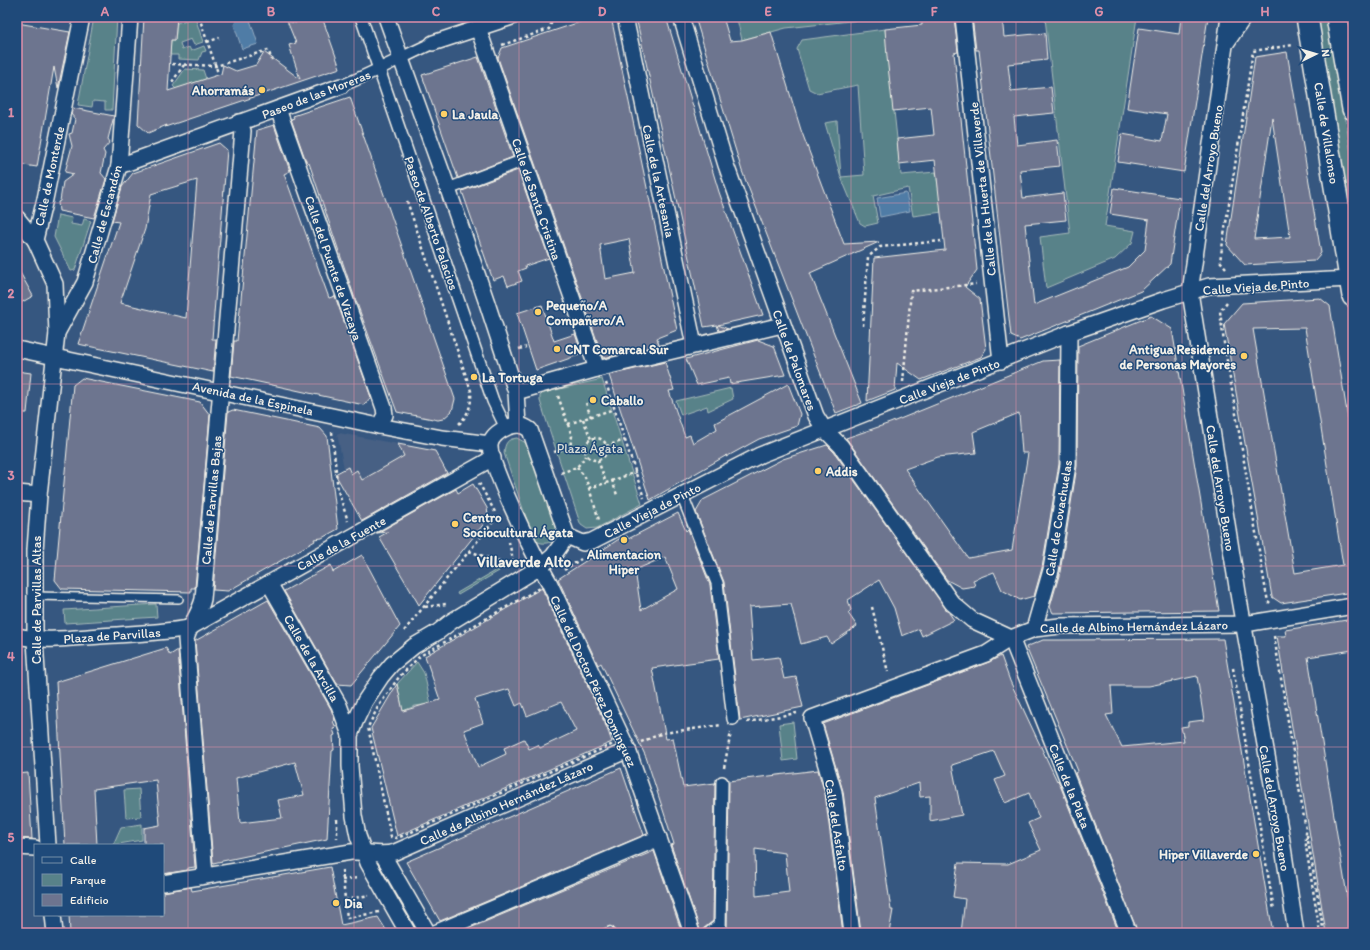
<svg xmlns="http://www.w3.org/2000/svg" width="1370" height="950" viewBox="0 0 1370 950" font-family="Itim,sans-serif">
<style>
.built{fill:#466084}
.green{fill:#588289;stroke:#a6bab8}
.water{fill:#507ba6;stroke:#92aac0}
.building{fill:#6d748f;stroke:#f4f1e8;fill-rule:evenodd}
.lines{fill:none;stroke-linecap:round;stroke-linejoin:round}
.service-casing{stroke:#f4f1e8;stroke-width:10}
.pedestrian-casing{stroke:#f4f1e8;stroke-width:14}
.minor-casing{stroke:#f4f1e8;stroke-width:18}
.secondary-casing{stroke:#f4f1e8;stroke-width:24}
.path{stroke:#f4f1e8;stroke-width:2.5;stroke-dasharray:3 3;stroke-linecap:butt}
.service{stroke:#1f4a7a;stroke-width:7}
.pedestrian{stroke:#1f4a7a;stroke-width:11}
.minor{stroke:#1f4a7a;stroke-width:15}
.secondary{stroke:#1f4a7a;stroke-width:21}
.grid{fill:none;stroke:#de8fa9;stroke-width:1;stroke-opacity:0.55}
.poi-dot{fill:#ffd166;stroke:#1f4a7a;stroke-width:1.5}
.labels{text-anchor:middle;stroke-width:3;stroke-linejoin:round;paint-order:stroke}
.poi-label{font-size:13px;font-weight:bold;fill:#f4f1e8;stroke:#1f4a7a;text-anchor:start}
.street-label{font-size:13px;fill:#f4f1e8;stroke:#1f4a7a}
.park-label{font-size:13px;fill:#dde0da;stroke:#1f4a7a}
.quarter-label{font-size:15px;font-weight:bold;fill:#f4f1e8;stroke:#1f4a7a}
.neatline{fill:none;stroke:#de8fa9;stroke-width:1.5}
.grid-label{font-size:13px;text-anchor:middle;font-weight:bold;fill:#de8fa9}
</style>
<rect width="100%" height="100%" fill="#365780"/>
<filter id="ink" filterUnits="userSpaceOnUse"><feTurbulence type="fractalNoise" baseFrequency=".025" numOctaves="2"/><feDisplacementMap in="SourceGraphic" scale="8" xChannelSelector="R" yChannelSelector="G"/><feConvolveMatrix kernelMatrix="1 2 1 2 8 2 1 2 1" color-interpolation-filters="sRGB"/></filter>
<g filter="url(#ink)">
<!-- built -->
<path class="built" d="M339 433 435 451 446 471 348 488 337 434Z"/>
<!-- green -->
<g class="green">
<path d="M94 17H117L112 110H105V102L93 101 92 107 78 105Z"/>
<path d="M195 17 203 42 194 45 191 39 180 43 182 50 189 47 191 51 204 46 206 51 202 52 199 60 178 59V55H170L171 40H175L177 23Z"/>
<path d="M766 17H878V18L786 28 742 40 737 19Z"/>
<path d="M1016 17H1137L1105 226 1135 231 1132 243 1115 259 1046 288 1040 237 1070 233 1045 18 1016 21Z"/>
<path d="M1317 17H1328L1337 61 1353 167V235Z"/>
<path d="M885 29 901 175 936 172 942 212 913 216 908 188 873 196 878 223 865 226 860 223 841 177 825 123 837 121 841 177 864 175 858 85 817 93 809 89 797 49 802 40Z"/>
<path d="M185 69 203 70 206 79 176 89 173 86Z"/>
<path d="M58 215 72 218 71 224 82 226 84 219 91 221 75 270 71 271 54 237Z"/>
<path d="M602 379 642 504 597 528 587 529 581 525 579 520 540 401V396L543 393Z"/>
<path d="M731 388 733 399 708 411 707 406 681 415 676 401Z"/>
<path d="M517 438 526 443 555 526 556 534 551 542C544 544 539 544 533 538L504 453C505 443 507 439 517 438Z"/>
<path d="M498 569 499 571 458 595 457 593Z"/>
<path d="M156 604 157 617 65 623 64 610Z"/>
<path d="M417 662 424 673 431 704 415 706 403 711 397 684Z"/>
<path d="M793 722 797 759 783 761 779 724Z"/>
<path d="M139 789 141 817 126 818 124 790Z"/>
<path d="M142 824V840L113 845 121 827Z"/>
<path d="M398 890 422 933H413L391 894Z"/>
</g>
<!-- water -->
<g class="water">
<path d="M246 17 250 20 258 44 242 49 234 25 237 19Z"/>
<path d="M906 193 910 211 880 217 877 198Z"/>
</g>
<!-- building -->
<g class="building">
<path d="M144 17H177L175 40H171L168 91 221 74 223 65 236 71 256 65 264 52 300 79 289 45 296 43 287 21 296 23 294 17H322L340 68 165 127 167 125 148 133 138 124Z"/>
<path d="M595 17H611L677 330 657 338 659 345 603 358 498 58 502 48ZM629 239 635 273 605 279 600 245Z"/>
<path d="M636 17H666L719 192 763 315 718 325 728 329 719 331 717 325 704 327Z"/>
<path d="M695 17H723L730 41 742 40 771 32 801 130 844 244 879 242 810 273 862 403 836 413 742 171Z"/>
<path d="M922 17H954L958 52 954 53 977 270 965 287 980 299 986 349 981 357 921 380 897 363 895 390 867 401 874 258 945 250 935 160 899 164 897 139 934 135 931 107 893 111 887 57 885 29 922 25Z"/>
<path d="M972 17H1002L1004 37 1045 33 1047 60 1008 64 1011 91 1051 87 1054 113 1014 117 1017 145 1057 140 1060 166 1020 170 1023 198 1063 193 1066 220 1025 224 1034 305 1128 267 1145 250 1149 220 1110 214 1114 188 1180 198 1170 264 1141 291 1020 340 1011 336 979 50H976Z"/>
<path d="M1181 17H1208L1184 172 1118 162 1122 134 1162 141 1167 114 1127 108 1139 28 1179 34Z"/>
<path d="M17 23 70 32 58 88 54 67 37 167 17 164Z"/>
<path d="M1287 52 1321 253 1314 261 1245 265 1227 245 1255 57ZM1272 118 1290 237 1254 239Z"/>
<path d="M478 57 513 157 458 178 422 75Z"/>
<path d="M350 97 455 399 452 411 443 419 438 420 397 412 352 290 309 163 307 164 291 119 294 118 293 116Z"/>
<path d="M73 108 114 116 108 139 110 142 103 150 105 154 101 173 106 179 94 218 59 211 58 202 60 201 63 182 74 174 65 172 72 146 69 134 72 133 75 119 71 114Z"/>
<path d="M274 125 290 171 284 174 290 190 329 298 335 296 371 397 364 405 231 376 234 341H237L257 130Z"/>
<path d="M219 143 227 150 212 339H216L213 372 78 344 119 222 112 221 122 187 133 173ZM197 180 186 318 120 303 145 229 151 194Z"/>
<path d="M518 170 549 258 525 266 526 268 518 271 522 281 508 286 504 276 493 280 462 191Z"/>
<path d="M17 267 33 296 17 305Z"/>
<path d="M1320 298 1330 306 1353 450V592L1281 603 1272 597 1224 324 1242 303ZM1305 328 1343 565 1295 573 1253 329Z"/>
<path d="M542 305 554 341 575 334 582 354 536 370 517 313Z"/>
<path d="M1151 316 1172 329 1219 611 1053 613 1050 607 1060 572 1077 466 1078 346Z"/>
<path d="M758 340 774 346 785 375 730 384 729 378 697 385 686 359Z"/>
<path d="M1060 360 1059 464 1042 568 1034 596 1020 600 1002 590 994 572 973 580 975 586 962 588 947 580 846 438 890 423 1043 361ZM1019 413 1022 453H1028L1012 550 968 558 905 469 938 457 976 453 973 432Z"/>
<path d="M665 362 674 390 669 391 685 437 690 435 693 443 717 429 715 423 788 384 800 414 797 426 759 439 726 457 727 455 650 500 609 375Z"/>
<path d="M17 371 31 373 27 413H17Z"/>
<path d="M82 378 200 402 210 415 195 588H191V592L62 589 55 580 73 385Z"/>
<path d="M233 410 320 428 327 436 338 529 322 538 314 539 315 541 228 591 213 590 228 412Z"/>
<path d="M398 444 435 451 447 473 362 521 335 474 348 467 351 474 357 470 362 480 404 456Z"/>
<path d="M827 445 834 452 954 620 922 636 919 629 902 636 894 608 879 580 848 600 851 610 848 613 857 626 831 644 827 637 801 644 791 604 749 607 753 660 779 657 784 679 796 677 803 707 740 720 724 582 696 512 703 500 783 459Z"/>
<path d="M473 484 487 508 488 515 486 521 419 605 379 537 388 532 377 533 456 489 458 493Z"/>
<path d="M678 513 686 531 688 529 710 585 719 659 652 668 666 739 673 738 683 787 715 783 713 921 703 929 701 933 671 845 674 844 646 757 601 663 598 665 558 579 619 539 627 536 628 539ZM665 557 678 589 641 610 635 570Z"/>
<path d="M362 555 400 626 351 685 337 684 284 591 331 565 333 572Z"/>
<path d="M542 588 604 720 612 742 397 836 371 728 397 684 403 711 440 700 425 656ZM509 689 516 706 522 703 527 716 561 702 576 731 540 748 538 745 529 749 524 739 504 748 506 754 478 767 464 730 483 723 475 699Z"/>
<path d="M268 600 331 709 335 720 333 721 336 728 333 729 335 735 333 736 334 750 332 751 327 839 213 863 195 641ZM295 762 304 795 278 800 282 818 240 823 236 778Z"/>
<path d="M1353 619V650L1308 657 1353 932 1326 933 1277 636H1286L1285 630Z"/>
<path d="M1223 639 1273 933H1138L1075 773 1078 771 1026 647 1043 640H1060ZM1197 676 1204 720 1188 722V726L1181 727 1184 741 1122 747 1106 715 1113 714 1111 686H1149Z"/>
<path d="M166 648 170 655 178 650 195 867 188 868V870L163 874V845H144V828L160 825 156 780 94 789 97 845H65L56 682Z"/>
<path d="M1001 656 1010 681 1057 781 1058 780 1119 933H961L965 899 953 897 958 863 1008 864 1041 850 1028 823 1039 818 1029 793 1005 803 995 780 1005 776 994 751 952 765 962 815 930 821V796L920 797 919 783 875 798 891 910H893L889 933H861L843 791 823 724 989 662Z"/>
<path d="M621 768 644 835 440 921 406 862Z"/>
<path d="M818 770 825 794 843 933H727L729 781ZM755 849 785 853 789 892 756 896Z"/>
<path d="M28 773 32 839 17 838V774Z"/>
<path d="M654 851 682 933H614V928L610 926 603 929 601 933H458Z"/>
<path d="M330 867 341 925 378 917 388 933H160L151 931 70 933 69 915H163V892L191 887 192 891Z"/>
</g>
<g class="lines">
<defs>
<g id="service">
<path d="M34 596 179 599"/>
<path d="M606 933 610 931"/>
<path d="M706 933 721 921"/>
</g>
<g id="pedestrian">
<path d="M361 17 493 401 506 428"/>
<path d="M341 86C373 73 402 57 433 43"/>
<path d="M448 189 524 160"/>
<path d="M682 495 717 583 733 719"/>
<path d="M720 933 722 782"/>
</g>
<g id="minor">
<path d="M386 17 448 189 487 303 516 392 518 425"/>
<path d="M625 17 694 345"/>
<path d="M681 17 726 165 816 416 824 429 841 446 952 603 972 620 1011 638"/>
<path d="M963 17 1001 361"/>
<path d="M1229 17 1190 292 1239 599 1281 834 1296 933"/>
<path d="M478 28 597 369"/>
<path d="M1227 42 1244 17"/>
<path d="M433 43 512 17"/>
<path d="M278 109 384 408 385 415 379 426"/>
<path d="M119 166 341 86"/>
<path d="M17 218 35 240"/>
<path d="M57 333 55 284 35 240 45 199 82 17"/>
<path d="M17 349 379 426 442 438 490 444"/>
<path d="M516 392 597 369 782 325"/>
<path d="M17 493 39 495"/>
<path d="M567 536 583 543 592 541 760 455 1069 333 1163 300 1209 286 1350 279"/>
<path d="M269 583 339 705 350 735"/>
<path d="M1034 629 1051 570 1068 465 1069 333"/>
<path d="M17 636C44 642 72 638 100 636 130 634 159 633 189 628L493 458"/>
<path d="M1011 638 1129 933"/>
<path d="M48 845 35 640V550L39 495 57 333 85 282 119 166 130 17"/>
<path d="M17 847 35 848"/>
<path d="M383 855 428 933"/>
<path d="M205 875 186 639C190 624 200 613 203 599L243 131 239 122"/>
<path d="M163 883 351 852C368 851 380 857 395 852L628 750"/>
<path d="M53 915 55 933"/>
<path d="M408 933 368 863 358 836 354 816 350 766V735L355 722 365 701 381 677 392 664 414 646 438 632 452 621 540 567 553 556 567 536 530 430C522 424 517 424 508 427 501 430 492 436 490 444 488 463 537 561 549 582L628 750 692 933"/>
<path d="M435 933 659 838"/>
<path d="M852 933 834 792 812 718 986 654 1011 638 1034 629 1060 626 1245 624 1353 606"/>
</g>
<g id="secondary">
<path d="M1307 17 1353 296"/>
<path d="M1337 17 1353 109"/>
</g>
</defs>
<!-- service casing -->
<use href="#service" class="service-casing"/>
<!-- pedestrian casing -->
<use href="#pedestrian" class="pedestrian-casing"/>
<!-- minor casing -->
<use href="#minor" class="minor-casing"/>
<!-- secondary casing -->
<use href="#secondary" class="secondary-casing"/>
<!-- path -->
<g class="path">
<path d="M199 17 218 73"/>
<path d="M207 42 219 38"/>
<path d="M502 45 549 29 552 21"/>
<path d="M172 64 216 66 268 50 272 60"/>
<path d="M172 82 184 65"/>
<path d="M407 201 471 391C472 405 468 415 459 424"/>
<path d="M1226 268 1220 261 1253 51 1293 45"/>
<path d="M1227 302 1220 311 1224 343 1266 592 1268 601 1270 603"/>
<path d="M863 326 868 257 880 247 941 241"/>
<path d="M519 349 526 347"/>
<path d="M903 382 911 291 976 284"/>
<path d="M606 383 644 498"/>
<path d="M558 396 572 436 570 447"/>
<path d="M586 403 591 417"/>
<path d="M583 419 591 439"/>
<path d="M568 424 614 409"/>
<path d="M332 432 338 491 348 521"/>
<circle cx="596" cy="449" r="11"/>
<path d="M606 446 625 440"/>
<path d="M554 452 570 447 584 450"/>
<path d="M598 460 606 483 636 472"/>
<path d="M577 467 585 477 589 488 606 483"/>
<path d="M561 473 577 467 586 456"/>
<path d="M612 480 617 495"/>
<path d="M479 483 495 512"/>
<path d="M589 488 599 520"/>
<path d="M509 542 514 564"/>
<path d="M469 551 511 566"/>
<path d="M564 570 581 559"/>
<path d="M542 587 614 741 611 745 402 836 397 838 391 837 368 727 378 707 399 677 420 656Z"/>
<path d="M425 607 446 604"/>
<path d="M872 607 888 672"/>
<path d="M404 631 497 517"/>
<path d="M1274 636 1306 830V847L1320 933"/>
<path d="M1233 668 1274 910"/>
<path d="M747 722 797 713"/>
<path d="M641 742 663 733 722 725"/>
<path d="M724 768 731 732"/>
<path d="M337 819V838"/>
<path d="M1307 835 1324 933"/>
<path d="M342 870 347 918 379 912"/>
<path d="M342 880 358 878"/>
<path d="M345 900 369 895"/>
</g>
<!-- service -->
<use href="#service" class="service"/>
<!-- pedestrian -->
<use href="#pedestrian" class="pedestrian"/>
<!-- minor -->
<use href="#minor" class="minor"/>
<!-- secondary -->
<use href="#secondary" class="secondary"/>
</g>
</g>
<!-- grid -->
<path class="grid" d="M188 17V933M354 17V933M519 17V933M685 17V933M851 17V933M1016 17V933M1182 17V933M17 203H1353M17 384H1353M17 566H1353M17 747H1353"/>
<!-- markers -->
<g class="poi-dot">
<circle cx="262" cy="90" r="4"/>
<circle cx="444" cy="114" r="4"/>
<circle cx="538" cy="312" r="4"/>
<circle cx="557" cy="349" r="4"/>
<circle cx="1244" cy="356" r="4"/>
<circle cx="474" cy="377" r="4"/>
<circle cx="593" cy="400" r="4"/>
<circle cx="818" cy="471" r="4"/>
<circle cx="455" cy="524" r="4"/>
<circle cx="624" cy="540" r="4"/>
<circle cx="1256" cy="854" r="4"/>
<circle cx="336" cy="903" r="4"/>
</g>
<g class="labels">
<!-- poi labels -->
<g class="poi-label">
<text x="254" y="95" text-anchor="end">Ahorramás</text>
<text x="452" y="119">La Jaula</text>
<text x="546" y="310">Pequeño/A<tspan x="546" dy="15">Compañero/A</tspan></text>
<text x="565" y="354">CNT Comarcal Sur</text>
<text x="1236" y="354" text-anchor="end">Antigua Residencia<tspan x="1236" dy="15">de Personas Mayores</tspan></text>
<text x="482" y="382">La Tortuga</text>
<text x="601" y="405">Caballo</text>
<text x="826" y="476">Addis</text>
<text x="463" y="522">Centro<tspan x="463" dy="15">Sociocultural Ágata</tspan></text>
<text x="624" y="559" text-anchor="middle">Alimentacion<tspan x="624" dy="15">Hiper</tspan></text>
<text x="1248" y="859" text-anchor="end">Hiper Villaverde</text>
<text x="344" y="908">Dia</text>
</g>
<!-- street labels -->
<g class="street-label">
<text transform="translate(316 94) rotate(-21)" y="5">Paseo de las Moreras</text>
<text transform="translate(1327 133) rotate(81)" y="5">Calle de Villalonso</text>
<text transform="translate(1208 168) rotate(-81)" y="5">Calle del Arroyo Bueno</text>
<text transform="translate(49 176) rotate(-78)" y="5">Calle de Monterde</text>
<text transform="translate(659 181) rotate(78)" y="5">Calle de la Artesanía</text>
<text transform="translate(982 189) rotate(-96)" y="5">Calle de la Huerta de Villaverde</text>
<text transform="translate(537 199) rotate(71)" y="5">Calle de Santa Cristina</text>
<text transform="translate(104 214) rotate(-75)" y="5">Calle de Escandón</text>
<text transform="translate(432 223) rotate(71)" y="5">Paseo de Alberto Palacios</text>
<text transform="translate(334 268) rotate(71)" y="5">Calle del Puente de Vizcaya</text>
<text transform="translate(1256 286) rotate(-4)" y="5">Calle Vieja de Pinto</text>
<text transform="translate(795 360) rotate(70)" y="5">Calle de Palomares</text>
<text transform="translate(949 381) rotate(-21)" y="5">Calle Vieja de Pinto</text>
<text transform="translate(253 398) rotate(12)" y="5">Avenida de la Espinela</text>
<text transform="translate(1221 488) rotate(81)" y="5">Calle del Arroyo Bueno</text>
<text transform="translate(211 500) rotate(-85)" y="5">Calle de Parvillas Bajas</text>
<text transform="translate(652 510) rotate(-27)" y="5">Calle Vieja de Pinto</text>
<text transform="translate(1058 518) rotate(-81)" y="5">Calle de Covachuelas</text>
<text transform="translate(341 543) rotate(-29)" y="5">Calle de la Fuente</text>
<text transform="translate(36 600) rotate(-90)" y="5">Calle de Parvillas Altas</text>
<text transform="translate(1134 626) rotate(-1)" y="5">Calle de Albino Hernández Lázaro</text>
<text transform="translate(112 635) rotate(-4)" y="5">Plaza de Parvillas</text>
<text transform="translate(312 658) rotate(60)" y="5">Calle de la Arcilla</text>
<text transform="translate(594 681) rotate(65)" y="5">Calle del Doctor Pérez Domínguez</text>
<text transform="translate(1070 786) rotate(68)" y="5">Calle de la Plata</text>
<text transform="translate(506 803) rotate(-24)" y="5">Calle de Albino Hernández Lázaro</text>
<text transform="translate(1275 808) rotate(80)" y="5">Calle del Arroyo Bueno</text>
<text transform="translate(837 825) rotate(81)" y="5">Calle del Asfalto</text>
</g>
<!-- park labels -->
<g class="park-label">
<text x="590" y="453">Plaza Ágata</text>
</g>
<!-- quarter labels -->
<g class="quarter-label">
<text x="524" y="567">Villaverde Alto</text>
</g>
</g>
<!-- margin -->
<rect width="1370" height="950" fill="none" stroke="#1f4a7a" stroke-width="44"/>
<!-- legend -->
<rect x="34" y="844" width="130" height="72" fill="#1f4a7a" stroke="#748da6"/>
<rect x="42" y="857" width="20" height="6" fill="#1f4a7a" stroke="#748da6"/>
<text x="70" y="864" font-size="12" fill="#f4f1e8">Calle</text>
<rect x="42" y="874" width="20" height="12" fill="#588289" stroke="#748da6"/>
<text x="70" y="884" font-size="12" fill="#f4f1e8">Parque</text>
<rect x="42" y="894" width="20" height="12" fill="#6d748f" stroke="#748da6"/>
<text x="70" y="904" font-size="12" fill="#f4f1e8">Edificio</text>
<!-- north arrow -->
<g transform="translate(1316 54) rotate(85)" stroke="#1f4a7a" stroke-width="3" paint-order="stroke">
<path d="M0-3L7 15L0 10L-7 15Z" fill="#f4f1e8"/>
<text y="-6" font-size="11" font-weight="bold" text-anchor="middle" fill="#f4f1e8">N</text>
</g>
<rect x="22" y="22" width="1326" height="906" class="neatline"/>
<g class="grid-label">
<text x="105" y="16">A</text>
<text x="271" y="16">B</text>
<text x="436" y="16">C</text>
<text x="602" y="16">D</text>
<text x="768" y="16">E</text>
<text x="934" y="16">F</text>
<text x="1099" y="16">G</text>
<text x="1265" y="16">H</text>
<text x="11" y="117">1</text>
<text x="11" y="298">2</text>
<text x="11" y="480">3</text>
<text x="11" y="661">4</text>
<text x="11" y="842">5</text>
</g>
</svg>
